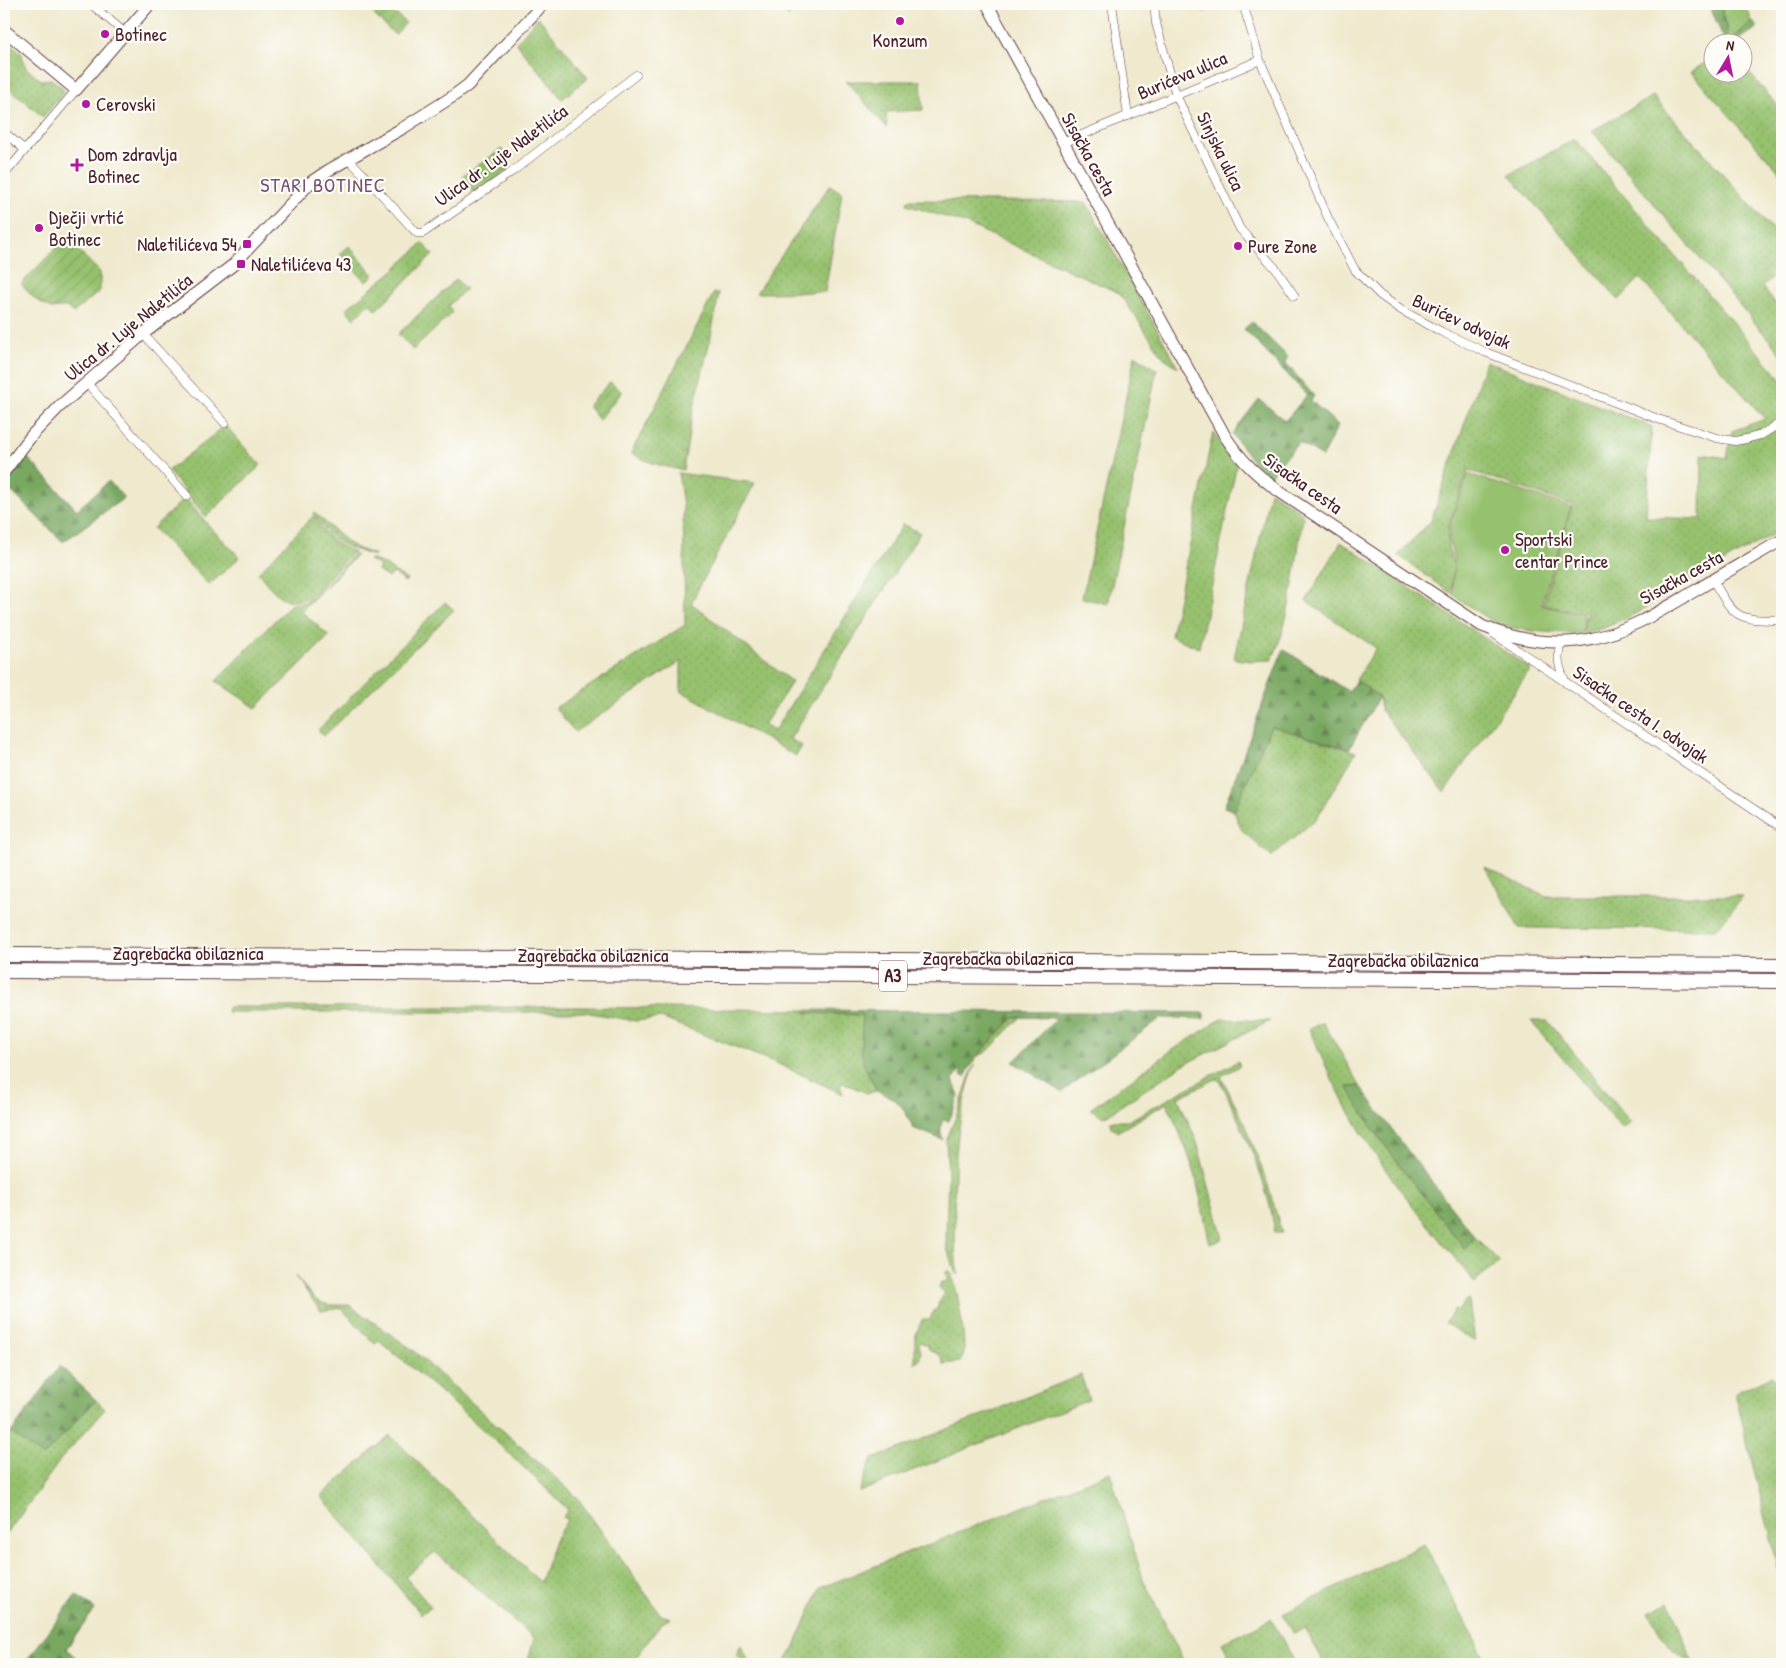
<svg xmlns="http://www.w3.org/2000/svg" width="1786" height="1668" viewBox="0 0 1786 1668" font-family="'Patrick Hand',sans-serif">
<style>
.grass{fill:url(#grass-dots);stroke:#70704c}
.forest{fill:url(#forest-firs);stroke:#616346}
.garden{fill:url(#garden-furrows);stroke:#70704c}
.pitch{fill:#96c16e;stroke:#70704c}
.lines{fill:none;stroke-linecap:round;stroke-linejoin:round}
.street-casing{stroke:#633d43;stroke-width:9}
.secondary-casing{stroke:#633d43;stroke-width:13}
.highway-casing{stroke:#633d43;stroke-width:16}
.street{stroke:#fff;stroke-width:8}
.secondary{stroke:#fff;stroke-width:11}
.highway{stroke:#fff;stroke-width:14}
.poi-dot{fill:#b5179e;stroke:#fdfcf7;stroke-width:2}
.labels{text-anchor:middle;stroke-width:4.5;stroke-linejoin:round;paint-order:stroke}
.shield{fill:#fdfcf7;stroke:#806168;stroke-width:1}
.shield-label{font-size:18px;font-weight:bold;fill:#4a1f2b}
.poi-label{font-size:19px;fill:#4a1f2b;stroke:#fdfcf7;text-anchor:start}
.street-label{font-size:19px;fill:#4a1f2b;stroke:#fdfcf7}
.neighbourhood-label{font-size:20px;letter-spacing:1px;fill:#745073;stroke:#fdfcf7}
</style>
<defs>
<pattern id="grass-dots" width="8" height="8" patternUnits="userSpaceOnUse" patternTransform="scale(1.25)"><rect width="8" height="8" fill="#96c16e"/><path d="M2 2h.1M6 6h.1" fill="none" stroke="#83a55f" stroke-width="1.8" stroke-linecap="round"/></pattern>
<pattern id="forest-firs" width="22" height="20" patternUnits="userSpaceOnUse" patternTransform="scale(1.25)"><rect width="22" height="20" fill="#78a761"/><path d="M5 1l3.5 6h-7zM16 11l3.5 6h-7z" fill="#648750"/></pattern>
<pattern id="garden-furrows" width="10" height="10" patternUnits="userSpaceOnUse" patternTransform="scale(1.25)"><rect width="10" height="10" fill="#96c16e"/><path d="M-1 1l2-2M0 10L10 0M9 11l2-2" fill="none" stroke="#83a55f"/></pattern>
</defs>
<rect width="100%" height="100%" fill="#fdfcf7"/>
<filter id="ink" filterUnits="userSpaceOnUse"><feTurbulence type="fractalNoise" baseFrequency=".02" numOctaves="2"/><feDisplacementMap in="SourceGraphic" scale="10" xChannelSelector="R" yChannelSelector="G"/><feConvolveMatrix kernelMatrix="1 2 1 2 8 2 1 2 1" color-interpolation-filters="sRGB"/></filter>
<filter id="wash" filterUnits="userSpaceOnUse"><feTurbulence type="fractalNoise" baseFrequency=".0096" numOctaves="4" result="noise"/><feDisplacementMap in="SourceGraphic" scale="20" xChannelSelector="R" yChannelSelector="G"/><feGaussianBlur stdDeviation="1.12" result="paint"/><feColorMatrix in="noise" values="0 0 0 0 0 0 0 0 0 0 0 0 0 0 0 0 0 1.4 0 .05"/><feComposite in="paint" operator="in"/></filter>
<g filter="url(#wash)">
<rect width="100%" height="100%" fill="#efe9cd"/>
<!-- grass -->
<g class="grass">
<path d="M777 4H796L794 11 788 16Z"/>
<path d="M1722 4H1745L1752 21 1729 42 1724 39 1728 33 1722 13Z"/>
<path d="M538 17 588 78 562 99 516 43Z"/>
<path d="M4 38 21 52 26 68 41 80 51 79 62 87 64 92 43 117 4 84Z"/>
<path d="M1713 57 1714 72H1744V67L1782 110V175L1691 72Z"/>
<path d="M846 81H921L923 110 886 112 887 128Z"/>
<path d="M1653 96 1782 240V269L1762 287 1782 311V355L1592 131Z"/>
<path d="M1575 139 1782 380V529L1631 616 1604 628 1583 633 1587 614 1543 605 1572 505 1468 470 1448 527V548L1454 566 1450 593 1398 555 1431 521 1486 361 1652 427 1646 517 1701 519 1702 454 1727 458 1732 431 1765 419 1640 278 1619 300 1509 175Z"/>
<path d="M830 185 842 193 825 292 756 293Z"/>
<path d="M908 200 1086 202 1178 367 1164 358 1119 293 967 224 907 205Z"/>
<path d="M423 243 433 255 376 310 370 303 354 319 346 309 395 269Z"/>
<path d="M456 279 466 289 448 306 453 312 413 350 398 334Z"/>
<path d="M714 293H719L711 336 692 415 683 470C664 467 648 463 631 453Z"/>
<path d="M1135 355 1157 370 1108 604 1082 598Z"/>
<path d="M219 424 227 427 251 455 261 465 206 517 168 471 222 428Z"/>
<path d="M1213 432 1224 449 1237 463 1199 648 1171 636Z"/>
<path d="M678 473 755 483 691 603 792 682 764 725 774 731 903 524 920 533 790 739 802 746 796 756 681 691V661L575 732 555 708 685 625 683 505Z"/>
<path d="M1270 491 1299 510 1303 517C1295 566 1292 616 1272 660L1250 661 1234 659Z"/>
<path d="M185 498 212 529 240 557 209 585 153 528Z"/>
<path d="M314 512 347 542 356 548 375 555 374 556C342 546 333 542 313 514Z"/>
<path d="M313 516C324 533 335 545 354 552L347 557C334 572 308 609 286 600 275 595 266 582 258 573Z"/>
<path d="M1341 542 1531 669 1444 792 1381 710 1379 697 1356 680 1376 648 1306 601Z"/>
<path d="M353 555H357L301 611 329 636 256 708 216 681 291 604C316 606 336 571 353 555Z"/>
<path d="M370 559 384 564 407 580 405 582 394 573 388 578 378 571 380 566 369 560Z"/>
<path d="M445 602 454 610 324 736 318 730Z"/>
<path d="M1271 726 1356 752 1316 819 1271 857 1241 829 1234 811Z"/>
<path d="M1485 867 1546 896H1743L1717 929 1519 928Z"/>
<path d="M228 1007H583L806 1010V1013L862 1015C861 1050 860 1060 877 1091L867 1093 843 1083 840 1085 843 1094 774 1062 661 1018 635 1021 585 1012H227Z"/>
<path d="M1014 1017H1021L987 1052 977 1056Z"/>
<path d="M1221 1019 1270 1021 1181 1066 1104 1117 1090 1109 1168 1053Z"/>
<path d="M1531 1021H1548L1631 1123 1622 1129Z"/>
<path d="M1323 1022 1360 1086 1348 1087 1371 1126 1403 1170 1465 1249 1475 1237 1500 1262 1487 1271 1475 1283C1444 1245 1412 1207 1383 1166 1354 1124 1329 1076 1309 1029Z"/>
<path d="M1238 1061 1240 1066 1221 1076 1246 1126 1268 1185 1282 1233H1275C1268 1182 1245 1135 1225 1090L1219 1080 1215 1079 1178 1098 1197 1142 1223 1239 1210 1244 1195 1174 1185 1146 1167 1103 1117 1132 1111 1127 1110 1121H1128Z"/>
<path d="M975 1065C956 1116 953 1170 955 1224 955 1241 955 1257 958 1274H956L947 1249 946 1236 948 1175 946 1141 958 1112 969 1078Z"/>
<path d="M949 1270C957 1279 965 1338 964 1351 964 1355 962 1359 960 1362L943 1364 942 1357 936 1353 930 1351 927 1345 920 1342 919 1344 921 1352 919 1361 915 1363V1337L922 1320H930L933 1311 938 1308V1304L945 1293 939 1288 941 1282H948V1277L945 1273Z"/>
<path d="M295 1276 313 1297 321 1303 331 1305H349L413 1350 577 1497 661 1615 671 1618 662 1623 631 1664H527L534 1638 435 1552 405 1577 431 1607 421 1614 321 1496 390 1435 540 1582 555 1540 567 1520 563 1517 568 1510C508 1451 445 1394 379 1341L375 1344 341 1308 321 1311Z"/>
<path d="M1467 1299 1469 1302 1475 1342 1445 1323 1454 1310 1457 1312Z"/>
<path d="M1081 1375 1089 1400 859 1492 871 1460Z"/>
<path d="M1772 1376 1782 1386V1583L1735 1393Z"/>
<path d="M96 1400 105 1409 61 1459 4 1538V1443L11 1433 43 1457Z"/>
<path d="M1110 1472 1143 1579 1185 1664H784L794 1648 820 1588Z"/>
<path d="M1424 1544 1488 1664H1324L1305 1628 1294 1634 1283 1614Z"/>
<path d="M1669 1602 1693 1662C1669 1653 1660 1633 1649 1612Z"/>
<path d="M1271 1619 1296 1664H1233L1222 1643Z"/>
<path d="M741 1645 750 1664H747L736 1655Z"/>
</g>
<!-- forest -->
<g class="forest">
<path d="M1709 4H1722V13L1728 33 1725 39 1729 42H1725Z"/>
<path d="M1752 21 1758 27 1736 42H1729Z"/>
<path d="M1252 322 1288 357 1285 362 1314 396 1311 401 1338 425 1322 457 1299 442 1270 476 1255 464 1232 434 1259 399 1285 421 1307 395 1244 329Z"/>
<path d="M25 455 77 510 109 481 124 498 63 542 12 492 4 499V480Z"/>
<path d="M1283 649 1349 692 1356 680 1379 697 1349 749 1271 726 1234 811 1224 807Z"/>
<path d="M806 1010 1204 1013V1019L1161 1018 1062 1092 1013 1062 1057 1018 1014 1017C996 1036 976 1054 965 1077L961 1075 962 1072 959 1071 953 1080 959 1096 949 1121 943 1120C940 1126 940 1134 943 1140L913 1128C903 1106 900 1100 877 1091L864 1065 861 1052 862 1015 806 1013Z"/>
<path d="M1360 1086 1417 1163 1475 1237 1465 1249 1403 1170 1371 1126 1347 1087Z"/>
<path d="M60 1366 96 1400 43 1457 11 1433Z"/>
<path d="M76 1595 95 1609 66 1649 76 1657 71 1664H24Z"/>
</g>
<!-- garden -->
<g class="garden">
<path d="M385 4 406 23 395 35 374 15Z"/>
<path d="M502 149 512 167 474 194 462 176Z"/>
<path d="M66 238 100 272V291L73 313 67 307 51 309 35 299 21 284Z"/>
<path d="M349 246 374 275 366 282 340 254Z"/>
<path d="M610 382 622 392 599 420 588 406Z"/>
</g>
<!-- pitch -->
<path class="pitch" d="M1468 474 1571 507 1541 605 1585 616 1582 633C1553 633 1512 633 1487 618 1475 611 1464 602 1452 594L1454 560 1449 540 1450 525Z"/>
</g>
<g filter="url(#ink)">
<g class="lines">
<defs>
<g id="street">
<path d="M91 4 125 33"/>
<path d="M1112 4 1128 116"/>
<path d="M1154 4 1156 23 1176 95 1240 229 1276 269 1294 295"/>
<path d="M1193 4 1202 6 1222 4"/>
<path d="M1260 60 1328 218 1355 270 1380 295 1401 310 1442 332 1485 352 1658 419 1717 438 1735 441 1746 439 1761 435 1782 422"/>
<path d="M4 132 25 150"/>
<path d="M1063 143 1260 60 1243 4"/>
<path d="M349 159 414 230 417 233H423L513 171 636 75"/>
<path d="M4 175 76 90"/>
<path d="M143 334 225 423"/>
<path d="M86 382 187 496"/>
<path d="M1713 580C1735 619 1737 620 1782 620"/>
<path d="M1494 634 1782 828"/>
<path d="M1561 642C1556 658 1559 668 1566 683"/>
</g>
<g id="secondary">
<path d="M987 4 1225 436C1241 461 1257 475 1280 492L1482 626C1517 640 1556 647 1594 638 1629 631 1662 610 1693 592 1723 574 1753 557 1782 540"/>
<path d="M4 30 76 90 150 4"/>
<path d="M4 472 32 435 60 406 143 334 233 265 311 182 329 170 403 128 452 97 468 85 543 4"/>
</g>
<g id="highway">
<path d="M4 955 1782 965"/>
<path d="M4 971 1782 981"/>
</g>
</defs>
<!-- street casing -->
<use href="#street" class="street-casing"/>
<!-- secondary casing -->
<use href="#secondary" class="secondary-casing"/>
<!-- highway casing -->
<use href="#highway" class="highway-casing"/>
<!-- street -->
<use href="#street" class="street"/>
<!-- secondary -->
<use href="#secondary" class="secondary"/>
<!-- highway -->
<use href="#highway" class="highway"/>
</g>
</g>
<!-- markers -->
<g class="poi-dot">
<circle cx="900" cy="21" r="5"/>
<circle cx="105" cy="34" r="5"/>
<circle cx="86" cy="104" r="5"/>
<path d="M74.5 157.5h5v5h5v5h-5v5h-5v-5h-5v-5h5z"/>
<circle cx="39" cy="228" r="5"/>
<rect x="242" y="239" width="10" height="10" rx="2.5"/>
<circle cx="1238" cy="246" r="5"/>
<rect x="236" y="259" width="10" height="10" rx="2.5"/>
<circle cx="1505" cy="550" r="5"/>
</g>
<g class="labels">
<!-- shield labels -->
<rect class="shield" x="879" y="960.5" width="28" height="31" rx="4"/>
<g class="shield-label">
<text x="893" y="982">A3</text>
</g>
<!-- poi labels -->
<g class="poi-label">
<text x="115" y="41">Botinec</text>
<text x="900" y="47" text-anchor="middle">Konzum</text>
<text x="96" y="111">Cerovski</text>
<text x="88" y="161">Dom zdravlja<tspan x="88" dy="22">Botinec</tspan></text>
<text x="49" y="224">Dječji vrtić<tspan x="49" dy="22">Botinec</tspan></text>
<text x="237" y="251" text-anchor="end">Naletilićeva 54</text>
<text x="1248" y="253">Pure Zone</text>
<text x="251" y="271">Naletilićeva 43</text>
<text x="1515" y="546">Sportski<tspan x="1515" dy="22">centar Prince</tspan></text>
</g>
<!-- street labels -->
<g class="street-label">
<text transform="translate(1182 75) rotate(-23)" y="7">Burićeva ulica</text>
<text transform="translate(1221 151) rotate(64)" y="7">Sinjska ulica</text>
<text transform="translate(1089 154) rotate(61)" y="7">Sisačka cesta</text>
<text transform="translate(501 155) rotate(-36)" y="7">Ulica dr. Luje Naletilića</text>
<text transform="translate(1462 321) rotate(25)" y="7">Burićev odvojak</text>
<text transform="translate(128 327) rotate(-39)" y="7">Ulica dr. Luje Naletilića</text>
<text transform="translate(1303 483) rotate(35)" y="7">Sisačka cesta</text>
<text transform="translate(1681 577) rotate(-29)" y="7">Sisačka cesta</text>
<text transform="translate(1641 714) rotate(34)" y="7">Sisačka cesta I. odvojak</text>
<text x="188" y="960">Zagrebačka obilaznica</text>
<text x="593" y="962">Zagrebačka obilaznica</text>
<text x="998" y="965">Zagrebačka obilaznica</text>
<text x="1403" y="967">Zagrebačka obilaznica</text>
</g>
<!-- neighbourhood labels -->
<g class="neighbourhood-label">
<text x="323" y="192">STARI BOTINEC</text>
</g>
</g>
<!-- margin -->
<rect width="1786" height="1668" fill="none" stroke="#fdfcf7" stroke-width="20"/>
<!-- north arrow -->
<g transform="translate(1728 58) rotate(10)"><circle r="24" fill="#fdfcf7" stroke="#b5a4a5"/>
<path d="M0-4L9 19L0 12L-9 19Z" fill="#b5179e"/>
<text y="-8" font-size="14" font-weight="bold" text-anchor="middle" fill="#4a1f2b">N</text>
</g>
</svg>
